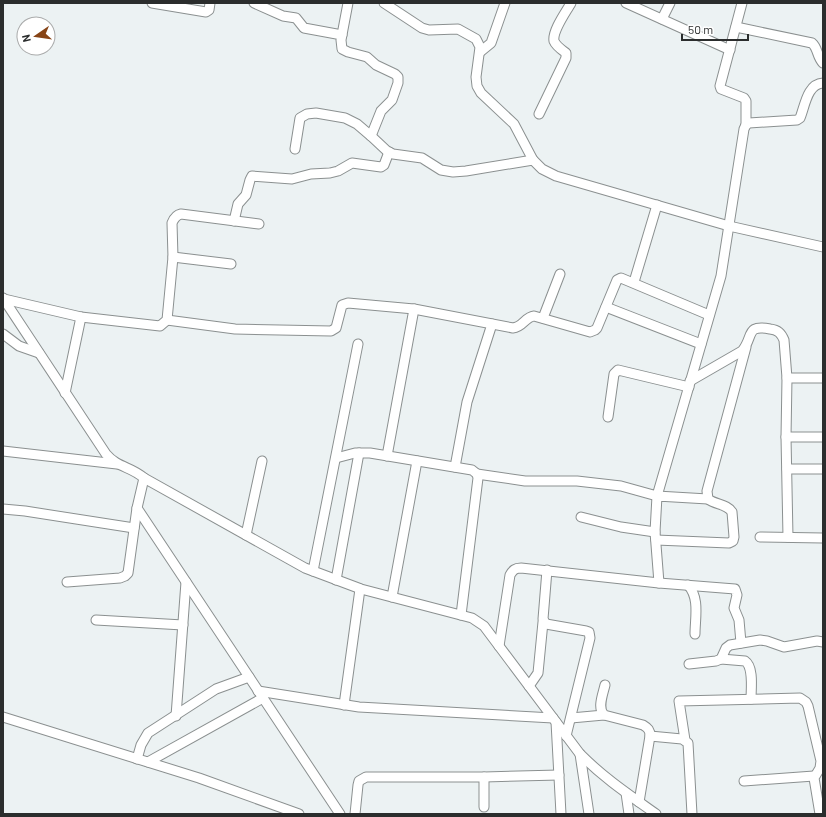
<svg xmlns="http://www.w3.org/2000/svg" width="826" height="817" viewBox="0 0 826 817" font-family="Barlow,sans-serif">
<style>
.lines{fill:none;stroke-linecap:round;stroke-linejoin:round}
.minor-casing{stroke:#8b9090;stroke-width:11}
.minor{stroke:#fff;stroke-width:9}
</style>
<rect width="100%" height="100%" fill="#ecf2f3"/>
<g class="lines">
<defs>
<g id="minor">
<path d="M152 3 206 12 209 10 210 3"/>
<path d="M254 3 283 16 296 18 304 28 342 35"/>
<path d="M348 3 341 40 342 49 348 52 367 57 376 65 395 74 398 77V83L392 100 381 111 371 136"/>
<path d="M384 3 422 28 429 30 458 29 476 39 480 47 476 77 477 86 481 93 514 124 533 160 542 169 556 176 729 226 823 247"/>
<path d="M626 3 730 50"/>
<path d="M742 3 720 86 721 89 744 98 746 101V125"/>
<path d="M662 19 670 3"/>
<path d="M736 27 812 43C818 48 817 57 823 63"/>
<path d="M480 52 491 43 505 3"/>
<path d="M539 114 566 58V53C562 50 556 46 554 41 552 31 566 12 571 3"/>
<path d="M295 149 300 118 307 114 316 113 345 118 357 124 371 136 387 151 393 154 422 158 441 170 453 172 466 171 533 160"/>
<path d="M234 221 238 204 246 195 250 180 252 176 292 179 311 174 330 173 338 171 352 163 381 167 384 165 389 152"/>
<path d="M173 257 231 264"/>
<path d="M634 282 657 205"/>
<path d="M3 298 106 454C118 468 130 466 144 478L305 568 361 589 472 618 484 626 580 754C604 778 628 794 656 814"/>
<path d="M4 299 81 317 160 326 167 320 173 257 172 223C174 218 176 215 181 214L259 224"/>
<path d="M606 307 701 344"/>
<path d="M543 318 560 274"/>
<path d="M167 320 235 329 331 331 336 328 342 305 348 303 414 309 513 328C523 327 525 317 534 316L590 332 595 330 597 328 617 280 621 278 709 315"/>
<path d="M3 334 19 346 39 353"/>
<path d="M787 378H823"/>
<path d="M690 381 742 351C754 337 745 324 770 329 778 330 781 333 784 340L787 378 786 437 788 537"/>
<path d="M65 393 81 317"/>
<path d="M608 417 614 374 618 370 689 387"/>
<path d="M786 437H823"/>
<path d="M3 451 117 464"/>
<path d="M387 456 414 309"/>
<path d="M336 458 355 453H370L472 470 477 474 478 478 461 615"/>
<path d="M455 467 467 402 492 324"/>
<path d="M787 469H823"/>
<path d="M477 474 525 481H577L621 486 657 496 721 276 744 129 746 125 749 123 797 120 800 118C805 106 807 84 823 83"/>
<path d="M144 478 137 508 340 814"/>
<path d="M3 509 25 511 134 528"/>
<path d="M581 517 621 527 655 532"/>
<path d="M246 535 262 461"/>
<path d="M760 537 823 538"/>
<path d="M656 540 729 543 733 541 734 537 732 512C727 504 716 505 708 499L707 491 746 347"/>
<path d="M547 570 543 619 546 624 586 631 589 632 590 638 566 736"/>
<path d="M313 571 358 344"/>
<path d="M336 580 359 453"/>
<path d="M67 582 120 578 125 576 128 573 137 508"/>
<path d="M659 583 655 532 657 496 708 499"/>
<path d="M688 585C700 598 695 618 695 634"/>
<path d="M392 597 417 461"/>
<path d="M96 620 183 625"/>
<path d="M499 646 510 575C513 570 515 568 521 568L659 583 735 589 737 595 734 608 739 620 741 643"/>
<path d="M721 659 745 661C754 667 751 689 751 699"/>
<path d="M689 664 716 661 721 659 726 648 730 645 760 640 767 641 784 647 817 641 823 642"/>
<path d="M605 685C603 694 597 708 604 715L643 725C648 728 650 730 650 736L639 802"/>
<path d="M529 686 538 673 543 622"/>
<path d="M258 691 359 707 553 718"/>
<path d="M344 705 360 589"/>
<path d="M176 716 186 582"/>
<path d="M3 717 199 778 299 814"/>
<path d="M571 718 604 715"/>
<path d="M556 722 561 814"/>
<path d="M650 736 682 739 688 743 692 814"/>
<path d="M685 740 679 701 800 698 806 702 808 706 821 761 820 768 814 778 820 814"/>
<path d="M580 754 589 814"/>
<path d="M137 759 141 745 148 733 216 689 249 677"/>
<path d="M148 762 263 698"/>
<path d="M484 777 559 775"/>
<path d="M744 781 814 776"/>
<path d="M626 793 629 814"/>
<path d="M355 814 358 785 359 781 366 777H484V807"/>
</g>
</defs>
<!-- minor casing -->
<use href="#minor" class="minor-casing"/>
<!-- minor -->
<use href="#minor" class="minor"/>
</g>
<!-- border -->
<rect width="826" height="817" fill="none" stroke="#2b2d2d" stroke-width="8"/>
<!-- north arrow -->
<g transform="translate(36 36) rotate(257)"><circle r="19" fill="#ffffff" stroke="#aaabab"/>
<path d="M0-3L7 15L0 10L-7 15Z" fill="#874416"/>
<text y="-6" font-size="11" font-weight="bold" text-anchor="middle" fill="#2b2d2d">N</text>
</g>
<!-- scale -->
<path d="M682 34v6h66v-6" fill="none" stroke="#2b2d2d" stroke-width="2"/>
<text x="688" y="34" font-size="12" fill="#2b2d2d" stroke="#ffffff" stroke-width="3" paint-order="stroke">50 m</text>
</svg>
